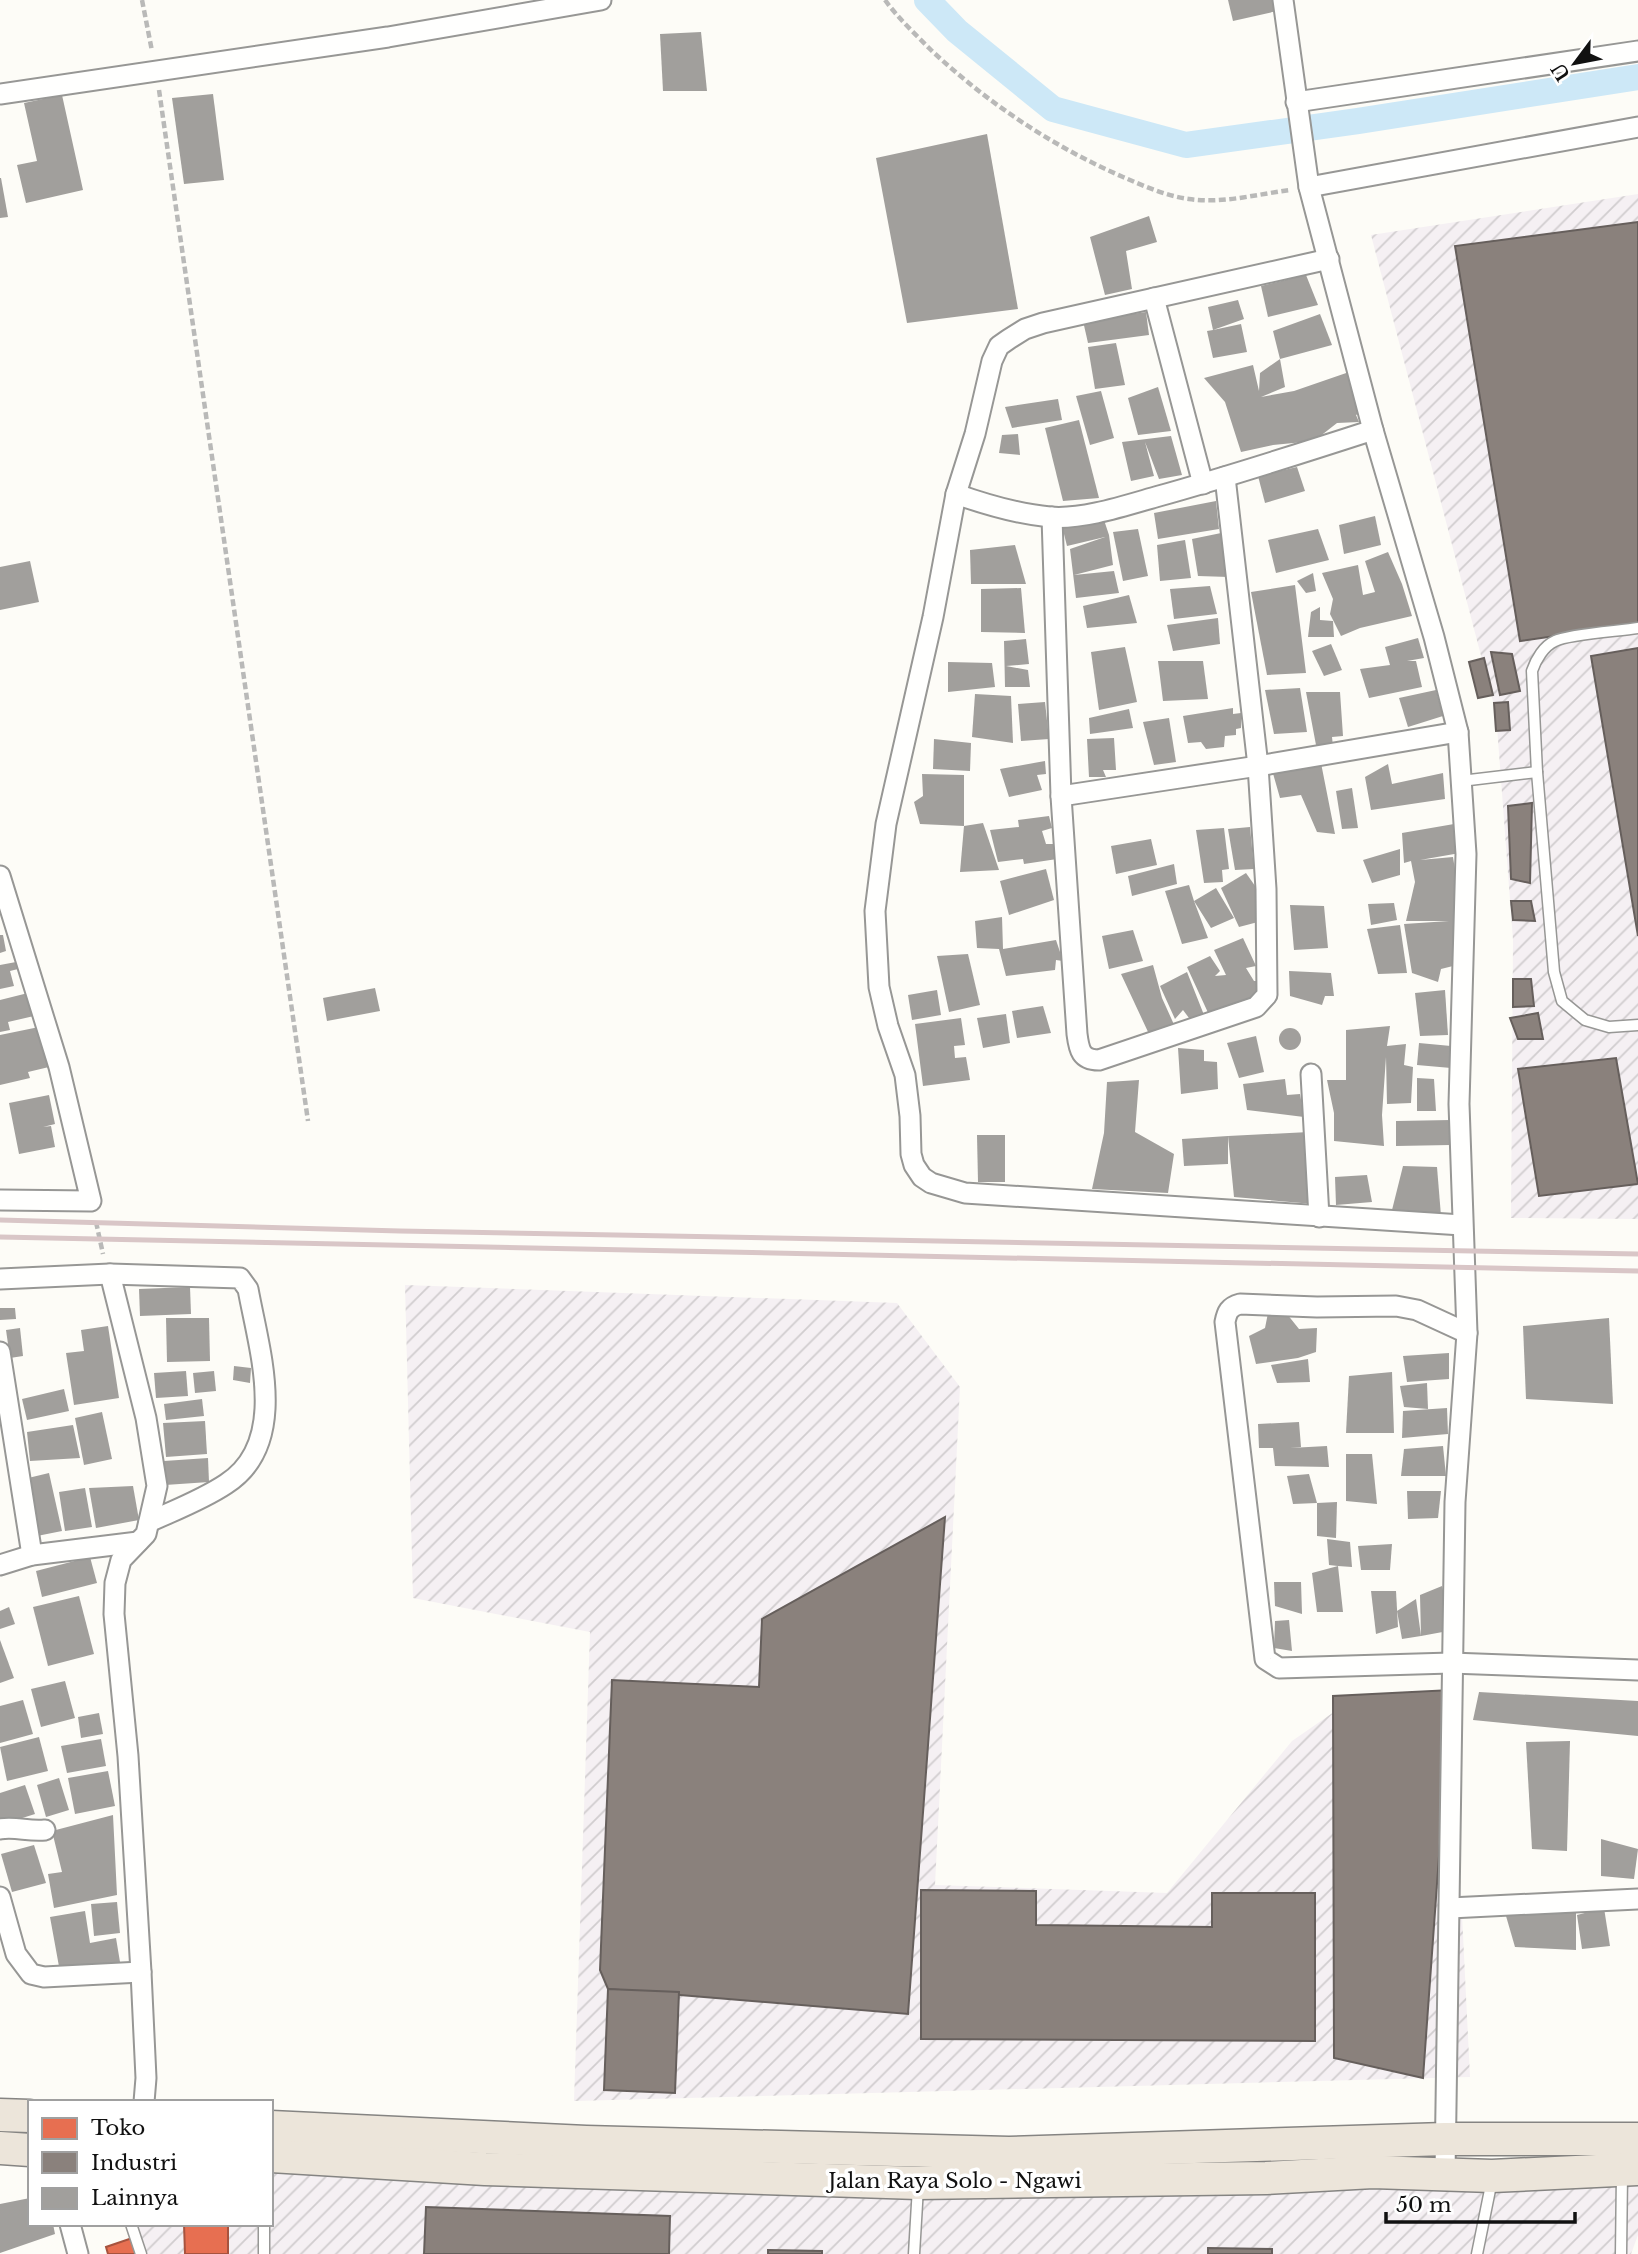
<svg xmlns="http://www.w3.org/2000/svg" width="1638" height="2254" viewBox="0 0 1638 2254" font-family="'Libre Baskerville',serif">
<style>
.industrial{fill:url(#industrial-furrows)}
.shops{fill:#e76f51;stroke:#a7533e;stroke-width:2}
.industry{fill:#8a817c;stroke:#665f5c;stroke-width:2}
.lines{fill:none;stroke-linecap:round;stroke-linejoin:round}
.canal{stroke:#cde8f7;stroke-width:26}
.building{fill:#a19f9c}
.service-casing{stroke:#979795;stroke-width:13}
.minor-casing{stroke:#979795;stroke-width:23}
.trunk-casing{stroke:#858482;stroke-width:35}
.path{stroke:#b9b9b8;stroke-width:4.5;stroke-dasharray:7 3.5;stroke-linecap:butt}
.service{stroke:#fffffe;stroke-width:10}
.minor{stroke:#fffffe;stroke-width:19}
.trunk{stroke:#ece5da;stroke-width:32}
.rail{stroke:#d9c6c7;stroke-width:5}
.labels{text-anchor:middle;stroke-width:7;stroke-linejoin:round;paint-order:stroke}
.street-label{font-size:21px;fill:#111;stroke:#fff}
</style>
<defs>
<pattern id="industrial-furrows" width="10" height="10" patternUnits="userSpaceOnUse" patternTransform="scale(1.75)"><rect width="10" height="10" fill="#f5f0f3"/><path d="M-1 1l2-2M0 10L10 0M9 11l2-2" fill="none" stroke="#d1cdcf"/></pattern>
</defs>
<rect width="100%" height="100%" fill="#fdfcf7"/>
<!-- industrial -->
<g class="industrial">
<path d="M1638 194V1219L1511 1218 1513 940 1496 713 1371 235Z"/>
<path d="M405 1285 897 1303 960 1387 935 1885 1167 1893 1292 1741 1344 1705 1451 1691 1470 2077 574 2101 590 1632 413 1598Z"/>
<path d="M271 2157 1638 2167V2235L1631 2254H133L125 2224H271Z"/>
</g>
<!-- shops -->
<g class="shops">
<path d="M184 2224H228V2254H185Z"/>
<path d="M135 2237 138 2254H108L106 2247Z"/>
</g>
<!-- industry -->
<g class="industry">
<path d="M1638 222V624L1520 641 1455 246Z"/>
<path d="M1638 648V936L1591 656Z"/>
<path d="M1491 652 1512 654 1520 691 1500 695Z"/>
<path d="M1484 658 1493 695 1478 698 1469 662Z"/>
<path d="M1508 702 1510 730 1496 731 1494 703Z"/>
<path d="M1532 803 1530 883 1511 879 1508 806Z"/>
<path d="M1511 901H1531L1535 921 1513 920Z"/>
<path d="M1513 979H1531L1534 1006 1513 1007Z"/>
<path d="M1538 1013 1543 1039H1518L1510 1018Z"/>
<path d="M1616 1058 1638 1184 1539 1196 1518 1069Z"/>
<path d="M945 1517 908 2014 608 1989 600 1970 612 1680 759 1687 762 1619Z"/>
<path d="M1451 1690 1423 2078 1334 2058 1333 1696Z"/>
<path d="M921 1890 1036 1891V1925L1212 1927V1893H1315V2041L921 2039Z"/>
<path d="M608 1989 679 1992 675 2093 604 2090Z"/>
<path d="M426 2207 670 2216 669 2254H424Z"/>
<path d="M1208 2248 1272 2249V2254H1208Z"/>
<path d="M768 2250 822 2251V2254H768Z"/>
</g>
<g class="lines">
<!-- canal -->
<path class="canal" d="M927 0 957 31 1053 109 1186 145 1358 121 1638 77"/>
</g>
<!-- building -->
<g class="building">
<path d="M1228 0H1275L1277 11 1233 21Z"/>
<path d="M701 32 707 91H663L660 34Z"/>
<path d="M213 94 224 180 184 184 172 98Z"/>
<path d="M62 95 83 190 26 203 17 165 37 161 24 103Z"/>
<path d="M987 134 1018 309 907 323 876 158Z"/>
<path d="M0 178H1L8 217 0 218Z"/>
<path d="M1149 216 1157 242 1126 251 1132 289 1105 295 1090 237Z"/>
<path d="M1306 275 1318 305 1268 317 1261 286Z"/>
<path d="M1238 300 1244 319 1213 330 1241 324 1247 352 1213 358 1207 331 1213 330 1208 307Z"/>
<path d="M1146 312 1149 335 1088 343 1083 321Z"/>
<path d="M1320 314 1332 345 1280 359 1273 331Z"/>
<path d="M1116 343 1125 385 1095 389 1088 347Z"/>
<path d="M1280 359 1285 387 1261 397 1294 391 1352 371 1362 412 1356 415 1359 422 1337 423 1314 441 1273 445 1241 452 1225 402 1204 378 1253 365 1259 391 1260 373Z"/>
<path d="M1158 387 1171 431 1138 435 1128 398Z"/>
<path d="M1101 391 1114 438 1090 445 1076 396Z"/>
<path d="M1058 399 1062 420 1012 428 1005 407Z"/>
<path d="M1079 420 1099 498 1063 501 1045 428Z"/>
<path d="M1018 434 1020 455 999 453 1002 435Z"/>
<path d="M1171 436 1182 475 1159 479 1145 442 1154 476 1131 481 1122 442Z"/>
<path d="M1297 467 1305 491 1265 503 1258 476Z"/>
<path d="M1216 501 1219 529 1158 539 1154 513Z"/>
<path d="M1375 516 1381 545 1344 554 1339 525Z"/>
<path d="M1103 517 1109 535 1113 565 1074 575 1114 571 1119 593 1076 598 1070 549 1105 537 1067 546 1062 526Z"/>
<path d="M1138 529 1148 576 1123 581 1113 532Z"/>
<path d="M1318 529 1329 560 1276 573 1268 540Z"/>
<path d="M1226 532 1229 577 1198 576 1192 539Z"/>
<path d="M1185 540 1191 578 1160 581 1157 545Z"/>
<path d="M1015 545 1026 584H971L970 550Z"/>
<path d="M1388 552 1402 584 1412 616 1360 628 1341 636 1330 614 1333 599 1322 573 1358 565 1363 595 1375 592 1365 561Z"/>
<path d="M30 561 39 602 0 610V567Z"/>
<path d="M1313 573 1316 591 1306 593 1297 581Z"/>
<path d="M1295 585 1306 673 1267 675 1251 592Z"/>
<path d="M1210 586 1217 614 1174 619 1170 589Z"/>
<path d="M1021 588 1025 633 981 632V589Z"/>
<path d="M1129 595 1137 623 1087 628 1083 606Z"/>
<path d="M1320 607V620L1333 621 1334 637H1308L1311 612Z"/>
<path d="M1218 618 1220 644 1173 651 1167 625Z"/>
<path d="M1418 638 1424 658 1407 661H1416L1422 687 1369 698 1360 669 1390 665 1385 647Z"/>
<path d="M1026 639 1029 664 1006 666 1028 670 1030 687H1005L1004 641Z"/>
<path d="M1331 644 1342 670 1324 676 1312 651Z"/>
<path d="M1125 647 1137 702 1099 710 1091 652Z"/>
<path d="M1158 661H1203L1208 699 1163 701Z"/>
<path d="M948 662 992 663 995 687 948 692Z"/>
<path d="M1300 688 1307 732 1274 734 1265 690Z"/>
<path d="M1436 690 1443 716 1408 727 1399 698Z"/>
<path d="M1306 692H1340L1343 736 1332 737 1333 746 1316 745Z"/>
<path d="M975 694 1011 696 1013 743 972 737Z"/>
<path d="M1045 702 1049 739 1021 741 1018 704Z"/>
<path d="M1233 708V714L1241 713V728L1236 729V735L1225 736 1224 747 1206 749 1201 742 1188 743 1183 716Z"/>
<path d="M1129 709 1133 728 1090 734 1089 718Z"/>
<path d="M1169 718 1176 762 1154 765 1143 722Z"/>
<path d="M1114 738 1116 770H1103L1106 777H1089L1087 739Z"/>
<path d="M934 739 971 743 970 771 933 769Z"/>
<path d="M1045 761 1046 774 1037 775 1042 790 1009 797 1000 769Z"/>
<path d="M1321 763 1335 834 1317 832 1301 795 1280 798 1272 770Z"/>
<path d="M1388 764 1392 784 1443 773 1445 799 1371 810 1365 777Z"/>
<path d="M922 774 964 775V826L920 824 914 802 923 796Z"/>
<path d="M1352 788 1358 828 1342 829 1336 791Z"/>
<path d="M1049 816 1052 828 1042 831 1046 844H1055L1057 859 1024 864 1023 859 998 862 990 830 1019 827 1018 820Z"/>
<path d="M983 823 999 870 960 872 964 826Z"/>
<path d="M1454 824 1460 853 1420 860 1453 857 1456 876 1457 965 1441 969 1438 982 1412 973 1404 924 1449 921H1406L1415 882 1411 861 1404 863 1402 833Z"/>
<path d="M1250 827 1254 869 1235 870 1228 829Z"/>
<path d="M1224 828 1229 869 1222 870 1223 882 1204 883 1196 830Z"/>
<path d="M1151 839 1157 865 1116 874 1111 846Z"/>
<path d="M1400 849V875L1372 883 1363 860Z"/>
<path d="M1174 864 1177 884 1132 896 1128 876Z"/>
<path d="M1046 869 1054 900 1009 915 1000 881Z"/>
<path d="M1246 873 1260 893 1258 922 1239 927 1221 888Z"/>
<path d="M1189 885 1194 901 1216 888 1234 918 1211 928 1194 901 1208 938 1182 944 1165 891Z"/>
<path d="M1394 903 1397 920 1371 925 1368 904Z"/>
<path d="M1290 905 1324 906 1328 948 1294 950Z"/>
<path d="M1002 917 1003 949 1056 940 1063 961 1056 960 1055 970 1006 976 999 949 977 948 975 921Z"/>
<path d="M1400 925 1407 973 1378 974 1367 929Z"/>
<path d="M1133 930 1143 961 1109 969 1102 936Z"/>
<path d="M0 935H3L6 951 0 953Z"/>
<path d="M1243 938 1256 966 1246 968 1254 981H1263L1262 996 1210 1017 1187 967 1210 956 1220 971 1215 976 1226 975 1214 950Z"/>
<path d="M968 954 980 1005 949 1012 937 956Z"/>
<path d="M16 962 18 969 10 971 14 986 0 989V965Z"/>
<path d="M1153 965 1162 998 1176 1029 1149 1034 1121 974Z"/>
<path d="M1289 971 1331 973 1334 996H1325L1322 1005 1290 996Z"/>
<path d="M1187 972 1204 1015 1192 1022 1183 1010 1175 1019 1160 986Z"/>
<path d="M375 988 380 1011 327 1021 323 998Z"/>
<path d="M937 990 941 1015 912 1020 908 995Z"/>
<path d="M1445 990 1448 1035 1420 1036 1415 993Z"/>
<path d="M28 993 34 1016 8 1022 10 1030 0 1032V1000Z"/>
<path d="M1043 1006 1051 1033 1017 1038 1012 1011Z"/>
<path d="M1006 1014 1010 1043 983 1048 977 1018Z"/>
<path d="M961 1018 965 1045 954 1046 955 1058 966 1057 970 1080 923 1086 915 1024Z"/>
<path d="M1390 1026 1387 1046 1406 1044 1404 1065 1413 1067 1411 1103 1387 1104 1386 1057 1382 1115 1384 1146 1334 1141V1113L1327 1080H1346V1030Z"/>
<path d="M39 1027 49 1067 28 1072 30 1078 0 1085V1035Z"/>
<circle cx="1290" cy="1039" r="11"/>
<path d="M1256 1036 1264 1072 1239 1078 1227 1043Z"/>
<path d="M1419 1043 1451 1046V1068L1417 1065Z"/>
<path d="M1178 1048 1204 1050V1061L1217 1062 1218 1089 1181 1094Z"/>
<path d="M1417 1078 1434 1079 1436 1111H1417Z"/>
<path d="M1285 1079 1287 1095 1300 1094 1304 1117 1247 1110 1243 1084Z"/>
<path d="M1139 1080 1135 1132 1174 1154 1168 1193 1092 1189 1104 1133 1107 1082Z"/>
<path d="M49 1095 55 1124 43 1127 51 1126 55 1147 19 1154 9 1103Z"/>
<path d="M1451 1120 1450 1145 1396 1146V1121Z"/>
<path d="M1309 1132 1313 1204 1234 1197 1228 1136Z"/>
<path d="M977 1135H1005V1182H978Z"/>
<path d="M1228 1136V1164L1184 1166 1182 1139Z"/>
<path d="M1403 1166 1437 1167 1441 1216 1392 1210Z"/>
<path d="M1367 1175 1372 1202 1336 1205 1335 1177Z"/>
<path d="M190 1287 191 1314 140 1316 139 1289Z"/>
<path d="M0 1308H15L16 1319 0 1320Z"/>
<path d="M1268 1313 1287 1314 1299 1329 1317 1328 1316 1352 1298 1358 1256 1364 1249 1336 1265 1328Z"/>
<path d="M166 1318H209L210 1361 167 1362Z"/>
<path d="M1609 1318 1613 1404 1526 1399 1523 1326Z"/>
<path d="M108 1326 119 1398 74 1405 66 1353 84 1351 81 1330Z"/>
<path d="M20 1328 23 1356 10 1358 6 1330Z"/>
<path d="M1449 1353V1379L1407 1382 1403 1356Z"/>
<path d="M1308 1359 1310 1382 1277 1383 1271 1365Z"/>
<path d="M234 1366 251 1368 250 1383 233 1380Z"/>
<path d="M186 1371 188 1396 156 1398 154 1373Z"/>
<path d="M214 1371 216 1391 195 1393 193 1373Z"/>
<path d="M1392 1372 1394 1433H1346L1349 1376Z"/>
<path d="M1427 1383 1428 1409 1404 1407 1400 1386Z"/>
<path d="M64 1389 69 1411 27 1420 22 1399Z"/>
<path d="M202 1399 204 1416 166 1420 164 1404Z"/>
<path d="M1447 1408 1448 1434 1402 1438 1403 1411Z"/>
<path d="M102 1412 112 1459 84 1465 75 1418Z"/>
<path d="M205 1421 207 1454 166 1457 163 1423Z"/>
<path d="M1299 1422 1301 1447 1290 1448 1327 1446 1329 1467 1275 1466 1273 1448H1259L1258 1424Z"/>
<path d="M73 1425 80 1458 30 1461 27 1432Z"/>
<path d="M1443 1446 1446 1476H1401L1404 1449Z"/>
<path d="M1346 1454H1372L1377 1504 1346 1501Z"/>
<path d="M208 1458 209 1482 165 1485 164 1461Z"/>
<path d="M49 1473 62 1531 37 1536 24 1479Z"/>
<path d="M1309 1474 1317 1503 1293 1504 1287 1476Z"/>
<path d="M133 1486 139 1520 96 1528 89 1488Z"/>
<path d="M85 1488 92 1527 65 1531 59 1492Z"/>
<path d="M1407 1491H1441L1438 1518 1408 1519Z"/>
<path d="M1337 1502 1336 1538 1317 1536V1503Z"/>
<path d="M1327 1539 1350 1542 1352 1567 1338 1566 1343 1612H1317L1312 1573 1338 1566 1329 1565Z"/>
<path d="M1392 1544 1390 1570H1361L1358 1546Z"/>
<path d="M90 1557 97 1583 42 1597 36 1571Z"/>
<path d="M1274 1582H1301L1302 1614 1275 1606Z"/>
<path d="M1442 1586 1449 1616 1448 1631 1421 1636 1402 1639 1397 1611 1416 1599 1421 1636 1420 1595Z"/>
<path d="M1371 1591H1396L1398 1627 1376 1634Z"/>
<path d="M79 1596 94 1654 48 1666 33 1607Z"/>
<path d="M9 1607 15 1624 0 1629V1611Z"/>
<path d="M1289 1620 1292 1651 1274 1648 1275 1621Z"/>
<path d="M0 1640 14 1678 0 1683Z"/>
<path d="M65 1681 75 1718 41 1727 31 1689Z"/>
<path d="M1479 1692 1638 1701V1736L1473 1720Z"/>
<path d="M23 1700 33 1734 0 1743V1706Z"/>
<path d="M99 1713 103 1734 81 1738 78 1717Z"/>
<path d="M39 1737 48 1771 7 1781 0 1747Z"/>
<path d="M101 1739 106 1766 67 1773 61 1746Z"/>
<path d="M1570 1741 1567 1851 1532 1849 1526 1742Z"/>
<path d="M108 1771 115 1806 75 1814 68 1778Z"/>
<path d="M59 1778 69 1810 46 1817 37 1785Z"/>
<path d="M25 1785 35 1814 0 1825V1793Z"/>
<path d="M113 1815 117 1895 54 1908 48 1874 62 1872 52 1831Z"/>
<path d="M1601 1839 1638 1849 1634 1879 1601 1876Z"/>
<path d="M34 1845 46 1883 12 1892 1 1854Z"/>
<path d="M117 1902 120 1933 94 1936 91 1904Z"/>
<path d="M1576 1908V1950L1515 1947 1506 1916Z"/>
<path d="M1604 1908 1610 1946 1582 1949 1577 1915Z"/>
<path d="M85 1911 90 1943 116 1938 120 1962 60 1972 50 1917Z"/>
<path d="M30 2198V2224H53L55 2234 0 2253V2204Z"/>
</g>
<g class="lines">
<defs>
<g id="service">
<path d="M1638 628C1620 631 1569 634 1555 641 1544 646 1536 659 1532 671L1537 772 1554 972 1562 1001 1585 1020 1609 1027 1638 1025"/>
<path d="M1461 781 1537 772"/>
<path d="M131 2224 141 2254"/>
<path d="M264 2254V2224"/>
<path d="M914 2254 918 2187"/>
<path d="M1477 2254 1492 2180"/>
<path d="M1621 2254 1622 2174"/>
</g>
<g id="minor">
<path d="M1283 0 1309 187 1373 430 1434 637 1458 732 1466 854 1459 1104 1467 1333 1455 1502 1445 2173"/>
<path d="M0 94 388 37 601 0"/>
<path d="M1296 102 1638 51"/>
<path d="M1309 187 1638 127"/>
<path d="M1329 259 1043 323 1025 329 1009 339 999 346 992 361 975 434 956 494 933 617 886 824 875 911 879 987 888 1026 905 1075 910 1116 911 1154 914 1165 922 1177 931 1183 965 1193 1462 1225"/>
<path d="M1154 298 1203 484"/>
<path d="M956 494C987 505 1017 514 1050 517 1083 520 1127 505 1159 496 1231 476 1302 453 1373 430"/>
<path d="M1052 517 1061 796 1077 1034C1079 1050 1081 1060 1099 1060L1256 1007 1267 995 1266 889 1258 766 1225 477"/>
<path d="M1061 796 1258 766 1458 732"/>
<path d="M0 876 59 1067 91 1201 0 1200"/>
<path d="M1311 1074 1319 1217"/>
<path d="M110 1274 146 1418 157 1486 146 1534 121 1560 115 1583 114 1614 128 1756 141 1972 146 2078 144 2102"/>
<path d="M0 1279 110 1274 240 1278 248 1289C259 1350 290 1443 226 1484 202 1500 175 1510 149 1522"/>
<path d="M1467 1333 1417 1310 1396 1306 1317 1307 1240 1304C1229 1307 1227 1312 1225 1322L1265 1659 1279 1668 1451 1663 1638 1670"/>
<path d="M0 1352 32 1555"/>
<path d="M0 1565 32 1555 138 1542"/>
<path d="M0 1829C15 1826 29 1832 45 1830"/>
<path d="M0 1897 16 1954 31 1974 44 1977 141 1972"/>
<path d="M1450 1908 1638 1899"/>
<path d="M70 2224 78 2254"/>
</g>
<g id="trunk">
<path d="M0 2115 30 2116"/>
<path d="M271 2127 586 2142 1009 2153 1445 2139H1638"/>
<path d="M0 2148 30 2150"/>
<path d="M271 2156 485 2169 918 2183 1266 2178 1373 2172 1492 2176 1638 2169"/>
</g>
</defs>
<!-- service casing -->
<use href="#service" class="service-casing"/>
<!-- minor casing -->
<use href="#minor" class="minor-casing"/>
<!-- trunk casing -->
<use href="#trunk" class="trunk-casing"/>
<!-- path -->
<g class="path">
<path d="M142 0 152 51"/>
<path d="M885 0C898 18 916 35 932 51 989 104 1052 146 1123 177 1144 186 1166 196 1189 199 1222 204 1258 194 1290 190"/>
<path d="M159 90 308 1121"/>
<path d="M96 1222 103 1254"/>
</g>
<!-- service -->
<use href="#service" class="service"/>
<!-- minor -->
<use href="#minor" class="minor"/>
<!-- trunk -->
<use href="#trunk" class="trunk"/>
<!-- rail -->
<g class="rail">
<path d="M0 1220 400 1231 1638 1254"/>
<path d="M0 1237 1638 1271"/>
</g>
</g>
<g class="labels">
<!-- street labels -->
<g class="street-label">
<text x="955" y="2188">Jalan Raya Solo - Ngawi</text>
</g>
</g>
<!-- legend -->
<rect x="28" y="2100" width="245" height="126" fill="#ffffff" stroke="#a0a0a0" stroke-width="2"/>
<rect x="42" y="2118" width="35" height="21" fill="#e76f51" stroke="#a0a0a0" stroke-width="2"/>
<text x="91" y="2135" font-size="21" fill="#111111">Toko</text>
<rect x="42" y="2152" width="35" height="21" fill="#8a817c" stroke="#a0a0a0" stroke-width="2"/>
<text x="91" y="2170" font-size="21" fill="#111111">Industri</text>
<rect x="42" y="2188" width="35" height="21" fill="#a19f9c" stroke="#a0a0a0" stroke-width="2"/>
<text x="91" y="2205" font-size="21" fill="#111111">Lainnya</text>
<!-- north arrow -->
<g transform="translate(1575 63) rotate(238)" stroke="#ffffff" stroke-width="5" paint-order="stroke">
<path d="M0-5L12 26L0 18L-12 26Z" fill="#111111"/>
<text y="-10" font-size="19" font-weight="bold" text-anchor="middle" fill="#111111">U</text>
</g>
<!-- scale -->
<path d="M1386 2212v10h189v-10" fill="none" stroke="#111111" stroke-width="3.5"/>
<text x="1396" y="2212" font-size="21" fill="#111111" stroke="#ffffff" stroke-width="5" paint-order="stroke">50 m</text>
</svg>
